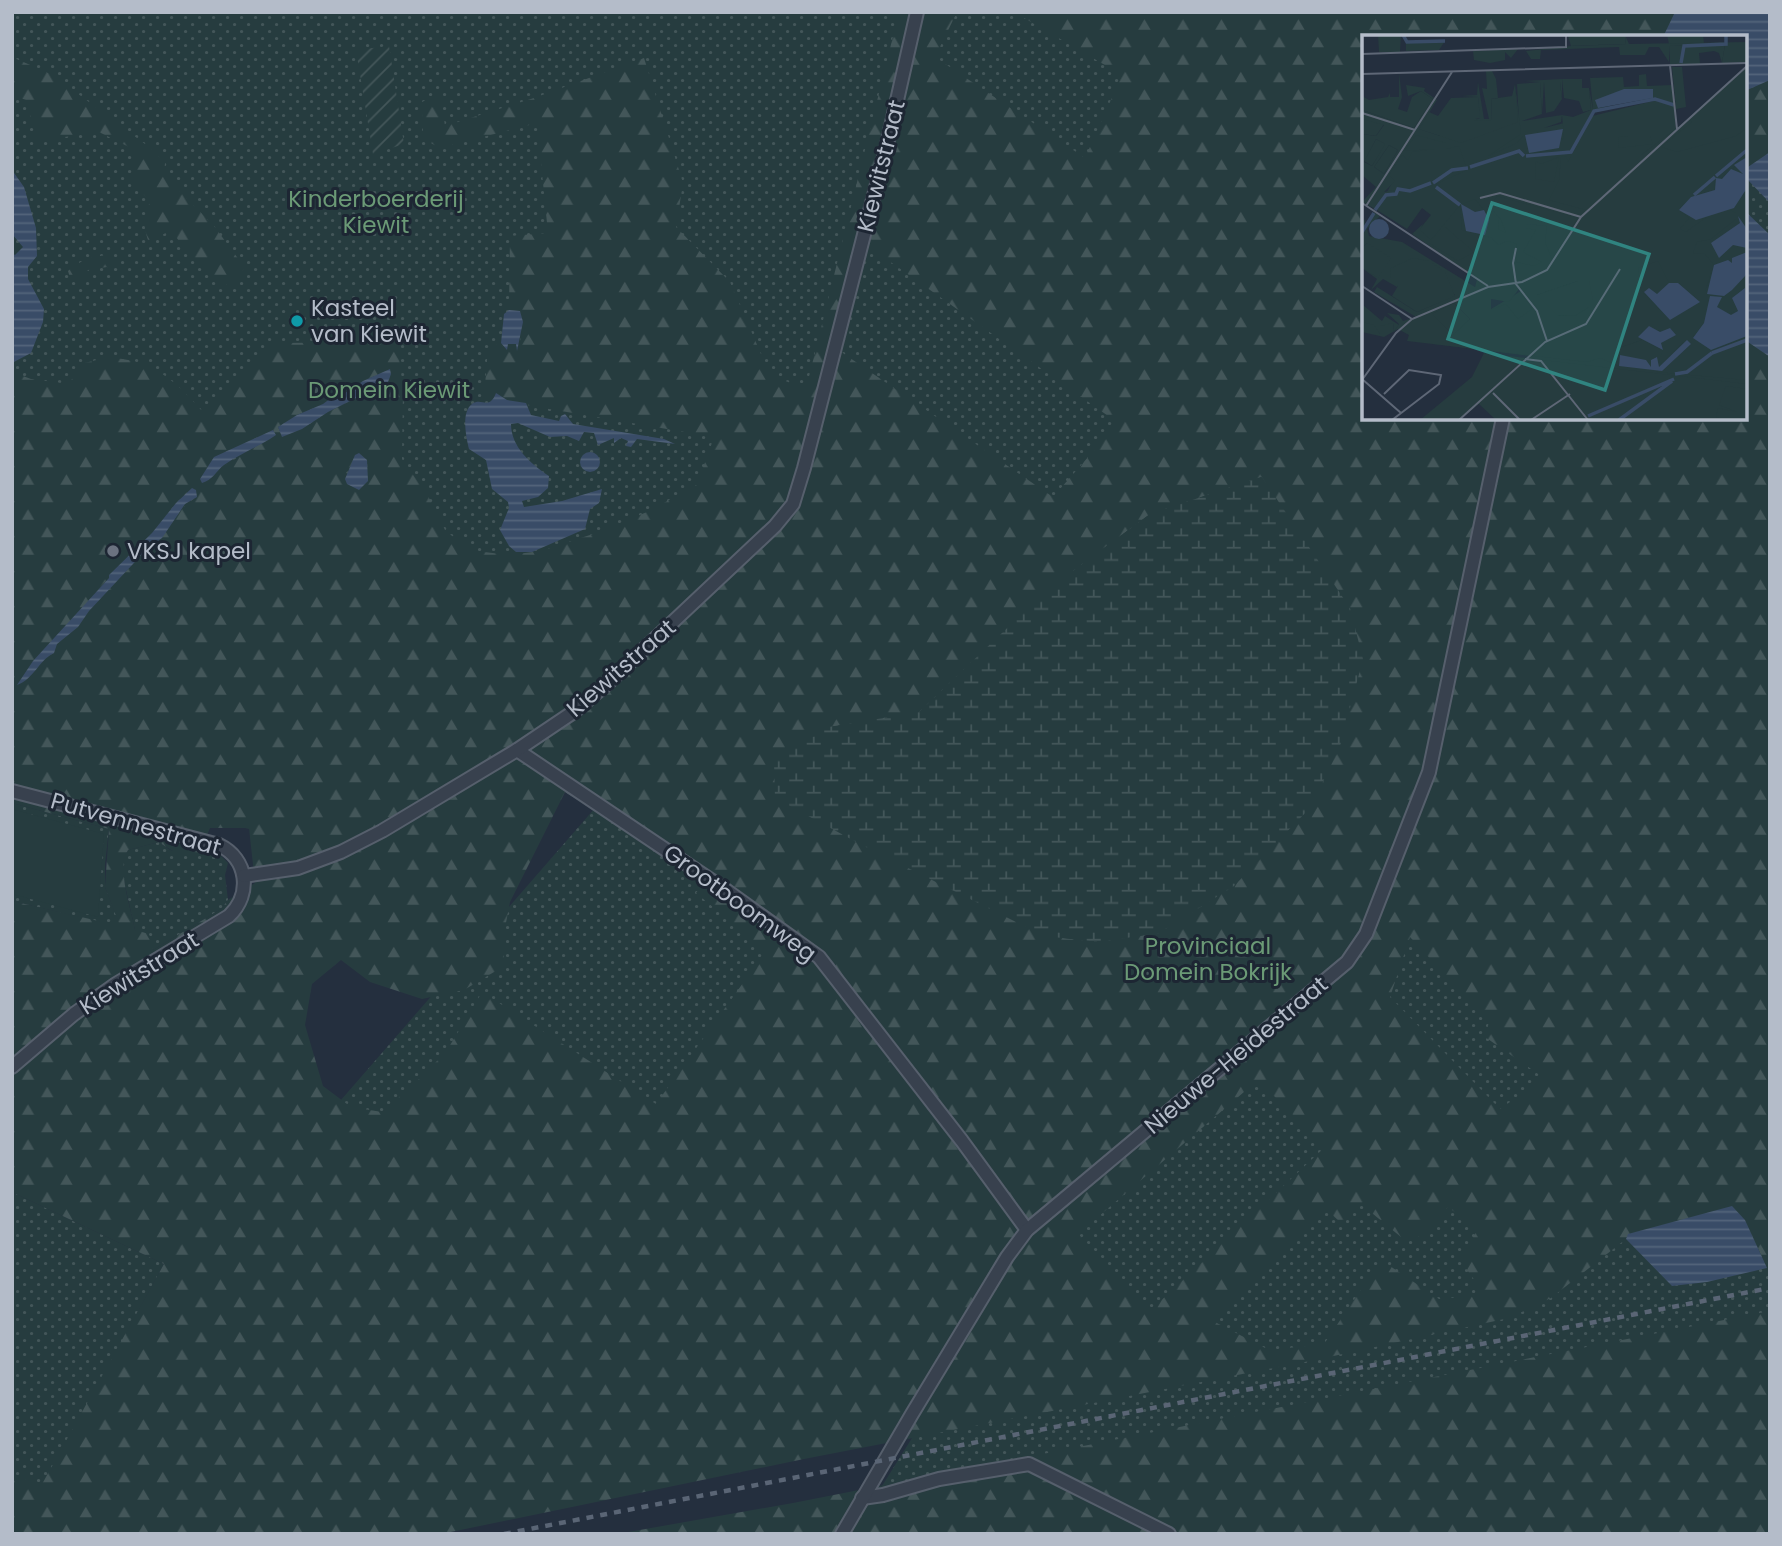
<svg xmlns="http://www.w3.org/2000/svg" width="1782" height="1546" viewBox="0 0 1782 1546" font-family="Poppins,sans-serif">
<style>
.grass{fill:url(#grass-dots);fill-rule:evenodd}
.forest{fill:url(#forest-firs);fill-rule:evenodd}
.wetland{fill:url(#wetland-marsh)}
.garden{fill:url(#garden-furrows)}
.pitch{fill:#263c3f}
.water{fill:url(#water-rules)}
.lines{fill:none;stroke-linecap:round;stroke-linejoin:round}
.street-casing{stroke:#565f6c;stroke-width:16}
.street{stroke:#38414e;stroke-width:12}
.rail{stroke:#5a6575;stroke-width:4.5;stroke-dasharray:7 7;stroke-linecap:butt}
.culture-dot{fill:#0f9aa8;stroke:#1d2633;stroke-width:2.5}
.worship-dot{fill:#6b7280;stroke:#1d2633;stroke-width:2.5}
.labels{text-anchor:middle;stroke-width:6;stroke-linejoin:round;paint-order:stroke}
.street-label{font-size:23px;fill:#b4bcc9;stroke:#1d2633}
.park-label{font-size:23px;fill:#6b9a76;stroke:#1d2633}
.poi-label{font-size:23px;fill:#b4bcc9;stroke:#1d2633;text-anchor:start}
.inset-river{fill:none;stroke:#394c67;stroke-width:3.5}
.inset-road{fill:none;stroke:#5e6776;stroke-width:2}
.view{fill:#308480;fill-opacity:0.15;stroke:#308480;stroke-width:3.5}
.inset-edge{fill:none;stroke:#b4bcc9;stroke-width:3.5}
</style>
<defs>
<pattern id="grass-dots" width="8" height="8" patternUnits="userSpaceOnUse" patternTransform="scale(1.75)"><rect width="8" height="8" fill="#263c3f"/><path d="M2 2h.1M6 6h.1" fill="none" stroke="#435659" stroke-width="1.8" stroke-linecap="round"/></pattern>
<pattern id="forest-firs" width="22" height="20" patternUnits="userSpaceOnUse" patternTransform="scale(1.75)"><rect width="22" height="20" fill="#263c3f"/><path d="M5 1l3.5 6h-7zM16 11l3.5 6h-7z" fill="#435659"/></pattern>
<pattern id="wetland-marsh" width="20" height="14" patternUnits="userSpaceOnUse" patternTransform="scale(1.75)"><rect width="20" height="14" fill="#263c3f"/><path d="M1 5h8M5 5V1M11 12h8M15 12V8" fill="none" stroke="#435659"/></pattern>
<pattern id="garden-furrows" width="10" height="10" patternUnits="userSpaceOnUse" patternTransform="scale(1.75)"><rect width="10" height="10" fill="#263c3f"/><path d="M-1 1l2-2M0 10L10 0M9 11l2-2" fill="none" stroke="#435659"/></pattern>
<pattern id="water-rules" width="6" height="5" patternUnits="userSpaceOnUse" patternTransform="scale(1.75)"><rect width="6" height="5" fill="#394c67"/><path d="M0 2.5h6" fill="none" stroke="#53647b"/></pattern>
</defs>
<rect width="100%" height="100%" fill="#242f3e"/>
<!-- grass -->
<g class="grass">
<path d="M12 12H1770V1534H852L912 1438 12 1534 15 1475 12 1473V1192L164 1264 106 1370 756 623 444 813 249 829 12 768ZM1364 37H1745V418H1364Z"/>
<path d="M12 803 109 829 105 864V887L121 927 12 901Z"/>
<path d="M159 842 170 850 199 855 202 847 220 855 228 863 225 875 228 900 221 909 153 950 135 930 122 872 123 858 128 850Z"/>
</g>
<!-- forest -->
<g class="forest">
<path d="M899 12H957L935 57 1085 158 1122 75 1014 12H1675L1663 37H1364V418H1745V340L1770 357V1268H1767L1745 1220 1628 1234 1626 1239 1551 1298 1509 1318 1315 1360 804 1459 441 1534H12V1473L41 1486 164 1264 12 1192V901L120 926 105 887 109 829 12 803V372L31 379 69 384 81 364C91 362 103 357 113 358 156 361 177 383 204 413L254 359 278 343 397 342 403 388 402 459 428 496 446 532 476 551 509 555 541 551 593 534 647 512 697 485 714 437 484 398 488 348 501 343 503 348 508 349V344H517V350C523 336 523 322 516 310H509L510 236 548 233 537 123 444 147C417 144 423 124 422 102L440 93 445 126 534 98 644 58 683 183 676 227 730 282 770 375 806 389ZM858 239 1118 423 1053 497 834 347ZM389 370 370 391 328 412 302 429 282 436 278 427 297 415 323 404 331 398 345 393 363 381ZM273 430 275 435 220 468 212 478H201L214 457ZM355 459 367 460 368 481 346 473ZM1261 477 1306 544 1234 886 1159 933 1099 942 1044 936 984 904 829 727 919 712 1047 590 1150 514ZM191 488 197 497C172 511 173 533 147 549L88 611 78 627 57 644 54 653 46 657 97 590 109 578V575L152 533 176 503ZM565 792 637 839 651 833 711 874 696 893 766 951 656 1104 482 992 446 1052 412 1086 382 1112 351 1107 323 1086 305 1025 312 984 341 960 370 982 422 999 464 990 504 966V933L510 902ZM210 828H249L255 883 228 900 221 909 153 950 149 934 135 930C131 908 116 868 128 850L159 842C171 851 184 858 199 855ZM1410 937 1489 1022 1485 1037 1544 1078 1500 1109 1390 997ZM1258 1080 1325 1147 1152 1309 1078 1234ZM1361 1204 1407 1242 1427 1233 1448 1207 1478 1229 1460 1260 1485 1295 1439 1299 1381 1260 1324 1344 1269 1350 1211 1320 1324 1207 1341 1223Z"/>
<path d="M12 57 53 75 153 150 165 163 164 175 214 226 245 268 230 287C200 268 189 261 172 229L149 243C143 227 143 217 150 202L132 180 135 150 99 132 37 141 26 100 12 95Z"/>
<path d="M1770 80V152L1745 169V91Z"/>
<path d="M107 255 115 261 111 270 107 267 88 270 82 279 71 281 68 271C79 260 92 257 107 255Z"/>
<path d="M1770 1311V1534H617L793 1503Z"/>
</g>
<!-- wetland -->
<path class="wetland" d="M1262 477 1350 608 1363 659 1340 746 1311 807 1234 886 1159 933 1099 942 1044 936 860 844 775 798 774 760 829 727 919 712 1047 590 1150 514Z"/>
<!-- garden -->
<path class="garden" d="M389 46 404 144 373 154 356 50Z"/>
<!-- pitch -->
<path class="pitch" d="M12 809 104 834 98 917 12 894Z"/>
<!-- water -->
<g class="water">
<path d="M1675 12H1770V80L1745 91V37H1663Z"/>
<path d="M1770 152V203L1745 177V169Z"/>
<path d="M12 170 24 187 36 228 37 256 28 267V279L44 309 43 322 31 353 12 363V253L15 255 23 247 12 234Z"/>
<path d="M1745 211 1770 235V357L1745 340Z"/>
<path d="M509 310 520 311 523 322 517 351 516 344H508L507 350 501 343 504 314Z"/>
<path d="M390 369 391 374 388 382 328 412 302 429 282 437 278 427 297 415 323 404 331 398 345 393 363 381Z"/>
<path d="M496 393 507 400 526 403 531 415 559 421 561 416 565 414 573 424 664 439 675 444 637 439 631 447 626 446 628 441 621 438 614 443V438L598 445 594 433 584 432 579 441 567 436 550 437 518 423 511 424C511 447 531 464 549 476L548 488 538 497 522 501 524 507 562 501 602 489 599 503 590 509 585 529 532 552H516L509 546 500 530 509 508 508 502 492 489 486 460 469 449C466 437 461 412 472 404 482 397 489 411 496 393Z"/>
<path d="M273 430 276 435 270 439C255 448 238 455 224 465 216 471 213 480 202 483L200 479 214 457Z"/>
<circle cx="590" cy="462" r="10"/>
<path d="M359 453 367 460 368 481 359 490 347 484 345 479 355 455Z"/>
<path d="M192 488 196 490 197 497 185 504 162 538 147 549 89 611 78 627 57 644 54 653C39 660 34 679 17 685L33 661 109 578V575L152 533 176 503Z"/>
<path d="M1732 1206 1745 1220 1767 1268 1707 1282 1672 1286 1626 1239 1628 1234Z"/>
</g>
<g class="lines">
<defs>
<g id="street">
<path d="M517 750 727 891 819 957 962 1141 1027 1230"/>
<path d="M12 791 219 845C248 859 252 894 229 916L116 984 74 1014 12 1067"/>
<path d="M244 876 298 868 341 852 382 831 517 750 575 711 608 683 775 526 793 504 804 468 886 149 917 12"/>
<path d="M862 1498 883 1495 939 1479 1029 1464 1169 1534"/>
<path d="M842 1534 912 1414 1007 1257 1027 1230 1347 962 1366 934 1429 772 1503 418"/>
</g>
</defs>
<!-- street casing -->
<use href="#street" class="street-casing"/>
<!-- street -->
<use href="#street" class="street"/>
<!-- rail -->
<path class="rail" d="M504 1534 1770 1288"/>
</g>
<!-- markers -->
<circle class="culture-dot" cx="297" cy="321" r="7"/>
<circle class="worship-dot" cx="113" cy="551" r="7"/>
<g class="labels">
<!-- street labels -->
<g class="street-label">
<text transform="translate(881 166) rotate(-76)" y="8">Kiewitstraat</text>
<text transform="translate(621 668) rotate(-41)" y="8">Kiewitstraat</text>
<text transform="translate(136 824) rotate(16)" y="8">Putvennestraat</text>
<text transform="translate(740 903) rotate(36)" y="8">Grootboomweg</text>
<text transform="translate(139 973) rotate(-32)" y="8">Kiewitstraat</text>
<text transform="translate(1236 1055) rotate(-40)" y="8">Nieuwe-Heidestraat</text>
</g>
<!-- park labels -->
<g class="park-label">
<text x="376" y="207">Kinderboerderij<tspan x="376" dy="26">Kiewit</tspan></text>
<text x="389" y="398">Domein Kiewit</text>
<text x="1208" y="954">Provinciaal<tspan x="1208" dy="26">Domein Bokrijk</tspan></text>
</g>
<!-- poi labels -->
<g class="poi-label">
<text x="311" y="316">Kasteel<tspan x="311" dy="26">van Kiewit</tspan></text>
<text x="127" y="559">VKSJ kapel</text>
</g>
</g>
<!-- overview -->
<g transform="translate(1362 35)">
<rect width="385" height="385" fill="#242f3e"/>
<path d="M16 0H39L38 17H17ZM263 0 264 9 209 11 206 1ZM305 0H341L342 8 307 9ZM83 6 77 15 44 16V7ZM363 10 360 28 357 18 352 16 337 18 338 29 308 30V11ZM385 31V385H138L168 321 72 309 89 298 69 279 92 268 108 284 104 289 179 244 128 248 68 210 57 195 69 180 60 173 45 194 15 175 30 148 23 143 55 95 78 101 56 94 67 77 76 81 89 63 116 62 119 83 113 84 130 85 129 64 150 61 153 49 157 87 155 49 178 47 180 79 160 86 200 80 199 87 182 93 291 66 267 65 231 75 228 43 261 42 262 52 277 51V40L284 39 285 51 310 50 314 94ZM310 32H320L324 72 314 74ZM37 38 40 62 36 74 45 77 50 62 59 56 71 64 52 93 0 75V61L7 65 26 62 28 58V62H37ZM200 44H220V53H227L229 75 221 77 217 66 202 63ZM182 47H198L200 64 192 76 184 78ZM0 84 9 85 22 89 14 101 0 99ZM14 104 24 109 10 131 2 126ZM27 110 36 115 22 139 12 132ZM1 270 20 286 23 281 37 290 32 297 31 289 18 299 0 287Z" fill="#263c3f"/>
<path d="M263 0 267 9 385 7V27L360 28 363 10 308 11 307 27 297 12H287L283 20H258L257 12 179 15 178 24H169L164 16 209 11 264 9ZM156 14 149 23 143 17V25L128 28 112 25 111 16ZM124 36H130L134 44 136 63 129 64 130 85 112 86 118 83 116 62 99 61 115 60 116 47 122 84H127L120 53 125 54ZM200 44V64L198 47H182L180 79 178 47 162 46ZM153 49 159 99 126 121 153 109 163 100 167 118 192 115 202 102 200 80 211 82 229 75 227 53 231 74 291 64 231 78 206 127 204 121 199 122 197 145 187 165 224 175 279 120 327 84 330 87 299 112 315 117 374 101 385 93V122L359 143 356 138 352 141 353 155 329 162 317 175 327 183 318 194 324 197 350 178 366 174 374 178V184L349 204 335 207 331 218 343 219 352 230 343 256 367 257 385 239V256L382 253 370 263 385 294V299L374 276 365 280 357 272 342 277V288L331 302 349 315 385 301V345L294 337 329 310 324 305 296 332 298 308 306 297 293 295H281L277 302 280 305 258 313 257 331 238 323 225 327 45 306 47 300 36 294 22 302 0 297V287L12 290 18 299V291L31 288 32 297 37 289 25 278 37 280 41 286 54 282 12 257 15 252 55 277 93 260 63 227 35 252 21 244 9 255 15 244 0 233 16 242 5 208 0 213V188L3 184V194L12 177 18 181 5 194 7 201 40 207 113 252 115 244 50 199 61 189 58 195 69 205 98 170 74 149 105 135 97 111 84 114V108L54 100 42 116 73 114 50 117 46 125 40 120 27 140 33 146 22 157 39 154 25 161 15 175 0 167 14 152 0 140V99L14 101 22 90 0 84V75L52 93 71 64 59 56 46 61 44 50 63 53 62 56 75 65 57 94 99 108 156 87ZM14 104 23 109 10 131 2 127ZM27 110 36 115 22 139 12 132ZM197 122 192 147 173 144 174 126 179 129ZM135 161 216 183 190 225 183 207 185 191 164 189V193L174 195 161 217 180 227 172 231 154 227 155 209 145 206 136 210 130 203 100 195 98 170 113 164 125 179 129 177 137 185 136 194 144 198 139 185 128 172ZM83 192 112 217 96 226 67 208ZM296 226 307 248H316L337 266 308 285 279 255 276 233ZM216 246H227V272L213 281 195 280 175 260ZM157 254 170 274 156 284 144 269 129 275V264L147 267ZM92 268 108 284 91 300 70 279ZM122 318 385 349V354L364 351 357 370 375 377 356 373 354 382 361 385H134L117 369 97 385H58L110 342Z" fill="#263c3f" fill-rule="evenodd"/>
<path d="M266 101H288L291 109 256 113 257 102ZM216 246H227L231 265 213 281 195 280 175 260ZM280 305 301 315 297 325H289L290 332 258 320 257 313Z" fill="#263c3f"/>
<path d="M5 208 29 223 16 243 0 233V213ZM51 223 67 226 83 237 93 261 55 277 30 261 36 251 28 242 29 233Z" fill="#263c3f"/>
<path d="M262 54H291V63L236 73 233 65ZM201 94 197 113 167 118 163 100ZM385 122V153L372 173 334 185 317 175 329 162 353 155 354 143 360 144 369 134 381 139 372 130ZM99 169 113 177 122 175 127 185 123 200 104 196ZM376 181 385 194V213L371 210 357 223 349 208 378 188ZM7 194a10 10 0 1 1 20 0a10 10 0 1 1-20 0ZM385 217V239L370 255 362 261 345 259 352 230 366 225 370 228V223ZM307 248H316L338 267 308 285 282 257 287 253 295 259ZM383 253 385 301 349 315 331 303 342 288 348 261 360 262 355 272 369 280 376 276 370 263ZM287 291 298 297 308 293 314 300 299 308 301 315 276 302ZM325 305 329 309 300 336 257 331 258 320 284 325 289 332V325L295 322 297 332Z" fill="#394c67"/>
<path class="inset-river" d="M41 0 45 7 83 6M319 28 322 11 364 9V0M164 121 209 117 232 76 293 64 312 70M108 132 157 116 162 121M354 141 385 115M71 148 90 135 106 133M74 152 98 170M332 160 353 142M13 175 24 160 34 159 36 154 48 156 69 148M0 197 12 178M350 318 385 305M313 339 325 337 350 318M226 381 312 344M257 385 310 346"/>
<path class="inset-road" d="M0 19 204 12V0M308 30 315 94M0 39 385 28M0 78 53 95M118 163 138 158 219 182M0 168 126 251M4 171 90 37M154 213 151 228 154 249 175 276 185 306M0 251 50 284M163 324 179 326 226 385M0 344 39 378M0 345 34 298 50 284 126 252 160 247 185 235 219 182 385 31M131 358 158 385M22 359 47 335 79 340 77 349 30 385M97 385 183 307 224 289 258 234M169 385 208 359"/>
<path class="view" d="M130 168 287 219 243 355 86 304Z"/>
<rect width="385" height="385" class="inset-edge"/>
</g>
<!-- border -->
<rect width="1782" height="1546" fill="none" stroke="#b4bcc9" stroke-width="28"/>
</svg>
